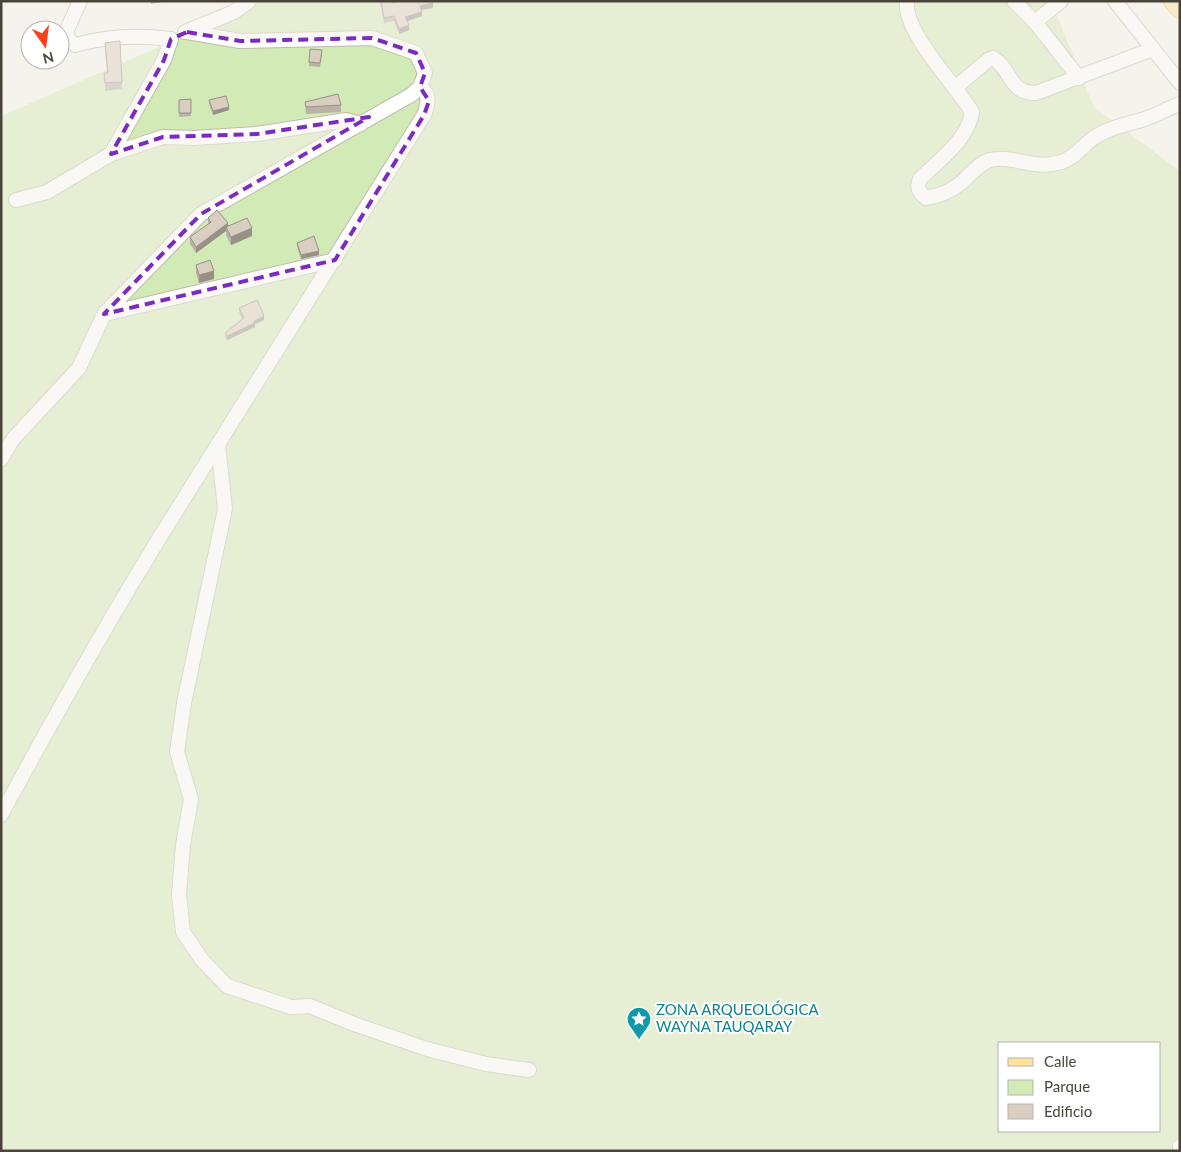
<svg xmlns="http://www.w3.org/2000/svg" width="1181" height="1152" viewBox="0 0 1181 1152" font-family="Lato,sans-serif">
<style>
.green{fill:#d2eab5;fill-rule:evenodd}
.lines{fill:none;stroke-linecap:round;stroke-linejoin:round}
.minor-casing{stroke:#c2bbae;stroke-width:16}
.major-casing{stroke:#e6c16a;stroke-width:20}
.minor{stroke:#fff;stroke-width:14}
.major{stroke:#ffe39c;stroke-width:18}
.wall{fill:#bab2a6}
.shaded-wall{fill:#979187}
.building{fill:#d8cfc1;stroke:#979187}
.marked{fill:none;stroke:#7b2cbf;stroke-width:4;stroke-dasharray:10 6;stroke-linejoin:round}
.labels{text-anchor:middle;stroke-width:4;stroke-linejoin:round;paint-order:stroke}
.culture-label{font-size:15px;fill:#0d838f;stroke:#fff;text-anchor:start}
</style>
<rect width="100%" height="100%" fill="#f6f3ec"/>
<!-- green -->
<path class="green" d="M264 1H1051L1094 107 1180 171V1151H1V116ZM1000 1043H1160V1131H1000Z"/>
<g class="lines">
<defs>
<g id="minor">
<path d="M80 1 67 30 68 39 75 45C108 36 137 35 171 39L164 60 111 154 163 137 194 138 257 134 346 120 361 124"/>
<path d="M907 1C903 32 956 85 972 112 968 140 939 160 920 179 916 188 919 192 926 198 938 196 947 193 957 186 968 178 977 164 990 160 1013 154 1034 171 1061 162 1076 157 1083 145 1095 137 1110 127 1128 124 1145 119 1157 115 1168 108 1180 104"/>
<path d="M1014 1 1035 22 1079 78"/>
<path d="M1115 1 1180 83"/>
<path d="M1035 22 1061 1"/>
<path d="M185 32 234 12 249 1"/>
<path d="M955 88 988 60 993 58C1012 69 1009 94 1036 93L1153 49"/>
<path d="M16 200 47 192 111 154"/>
<path d="M105 314 335 260"/>
<path d="M218 444 225 509 184 703 177 752 191 799 183 845 179 895 183 932 202 960 227 986 291 1007 310 1006 354 1024 427 1049 486 1064 529 1070"/>
<path d="M1 459 13 439 79 368 104 314 201 214 411 95 420 87 425 73 416 53 372 38 240 41 187 32"/>
<path d="M1 815C52 721 104 628 160 537 247 396 337 256 424 115 428 104 431 95 420 87"/>
<path d="M1180 1146V1149"/>
</g>
<path id="major" d="M1173 1 1180 9"/>
</defs>
<!-- minor casing -->
<use href="#minor" class="minor-casing"/>
<!-- major casing -->
<use href="#major" class="major-casing"/>
<!-- minor -->
<use href="#minor" class="minor"/>
<!-- major -->
<use href="#major" class="major"/>
</g>
<!-- wall -->
<g class="wall">
<path d="M380 1H391L392 3 433 1V8L422 10V16L407 21 409 30 399 34 394 21 384 23Z"/>
<path d="M105 43 122 82V89L105 91 104 73H107L105 50Z"/>
<path d="M322 54 320 67 309 66V62Z"/>
<path d="M191 99V116L179 117V100Z"/>
<path d="M209 100 229 110 213 115 209 104Z"/>
<path d="M305 102 341 105V112L306 114Z"/>
<path d="M208 218 228 227 252 236 231 245 226 235V231L196 253 190 244V237L208 225Z"/>
<path d="M297 243 319 255 301 259 297 247Z"/>
<path d="M196 265 214 279 199 283 196 273Z"/>
<path d="M239 308 264 320 255 324V327L227 340 225 337V333L242 319 239 312Z"/>
</g>
<!-- shaded-wall -->
<g class="shaded-wall">
<path d="M151 1H162V2L151 4Z"/>
<path d="M433 3V8L420 10V6Z"/>
<path d="M422 12V16L405 22V17Z"/>
<path d="M409 25V30L399 34V29Z"/>
<path d="M229 107V110L213 115V111Z"/>
<path d="M228 223V229L226 227V231L196 253V247Z"/>
<path d="M252 228V236L231 245V237Z"/>
<path d="M319 251V255L301 259V255Z"/>
<path d="M214 271V279L199 283V275Z"/>
<path d="M264 316V320L255 324V327L227 340V336Z"/>
</g>
<!-- building -->
<g class="building">
<path d="M381 1H391L392 3 400 1H433V3L420 6 422 12 405 17 409 25 399 29 394 16 384 18Z"/>
<path d="M120 41 122 82 105 83 104 73H108L105 43Z"/>
<path d="M310 49 322 50 320 63 309 62Z"/>
<path d="M338 94 341 105 306 107 305 102Z"/>
<path d="M226 96 229 107 213 111 209 100Z"/>
<path d="M191 99V113H179V100Z"/>
<path d="M217 210 228 223 196 247 190 237 211 222 208 218Z"/>
<path d="M247 218 252 228 231 237 226 227Z"/>
<path d="M314 236 319 251 301 255 297 243Z"/>
<path d="M210 260 214 271 199 275 196 265Z"/>
<path d="M257 300 264 316 254 321 255 323 227 336 225 333 244 318 239 308Z"/>
</g>
<!-- marked area -->
<path d="M0 0H1181V1152H0ZM187 32 240 41 372 38 416 53 425 73 420 87 429 101 424 115 335 260 104 314 201 214 369 117 257 134 163 137 111 154 164 60 171 39Z" fill="#f6f3ec" fill-opacity=".55" fill-rule="evenodd"/>
<path class="marked" d="M187 32 240 41 372 38 416 53 425 73 420 87 429 101 424 115 335 260 104 314 201 214 369 117 257 134 163 137 111 154 164 60 171 39Z"/>
<!-- icons -->
<defs>
<symbol id="sight-pin" viewBox="-11 -11 22 30"><path d="M0 17L-7.5 6A9.5 9.5 0 1 1 7.5 6Z" fill="#0f9aa8" stroke="#fff"/><path d="M0-6L1.8-2.2L6-1.7L2.9 1.2L3.7 5.4L0 3.3L-3.7 5.4L-2.9 1.2L-6-1.7L-1.8-2.2Z" fill="#fff"/></symbol>
</defs>
<g fill-rule="evenodd">
<use href="#sight-pin" x="625" y="1005" width="28" height="38"/>
</g>
<g class="labels">
<!-- culture labels -->
<g class="culture-label">
<text x="656" y="1015">ZONA ARQUEOLÓGICA<tspan x="656" dy="17">WAYNA TAUQARAY</tspan></text>
</g>
</g>
<!-- border -->
<rect width="1181" height="1152" fill="none" stroke="#4b4439" stroke-width="5"/>
<!-- legend -->
<rect x="998" y="1042" width="162" height="90" fill="#ffffff" stroke="#b7b4b0"/>
<rect x="1008" y="1058" width="25" height="8" fill="#ffe39c" stroke="#b7b4b0"/>
<text x="1044" y="1067" font-size="15" fill="#4b4439">Calle</text>
<rect x="1008" y="1080" width="25" height="15" fill="#d2eab5" stroke="#b7b4b0"/>
<text x="1044" y="1092" font-size="15" fill="#4b4439">Parque</text>
<rect x="1008" y="1104" width="25" height="15" fill="#d8cfc1" stroke="#b7b4b0"/>
<text x="1044" y="1117" font-size="15" fill="#4b4439">Edificio</text>
<!-- north arrow -->
<g transform="translate(45 45) rotate(166)"><circle r="24" fill="#ffffff" stroke="#b7b4b0"/>
<path d="M0-4L9 19L0 12L-9 19Z" fill="#fc3f1d"/>
<text y="-8" font-size="14" font-weight="bold" text-anchor="middle" fill="#4b4439">N</text>
</g>
</svg>
